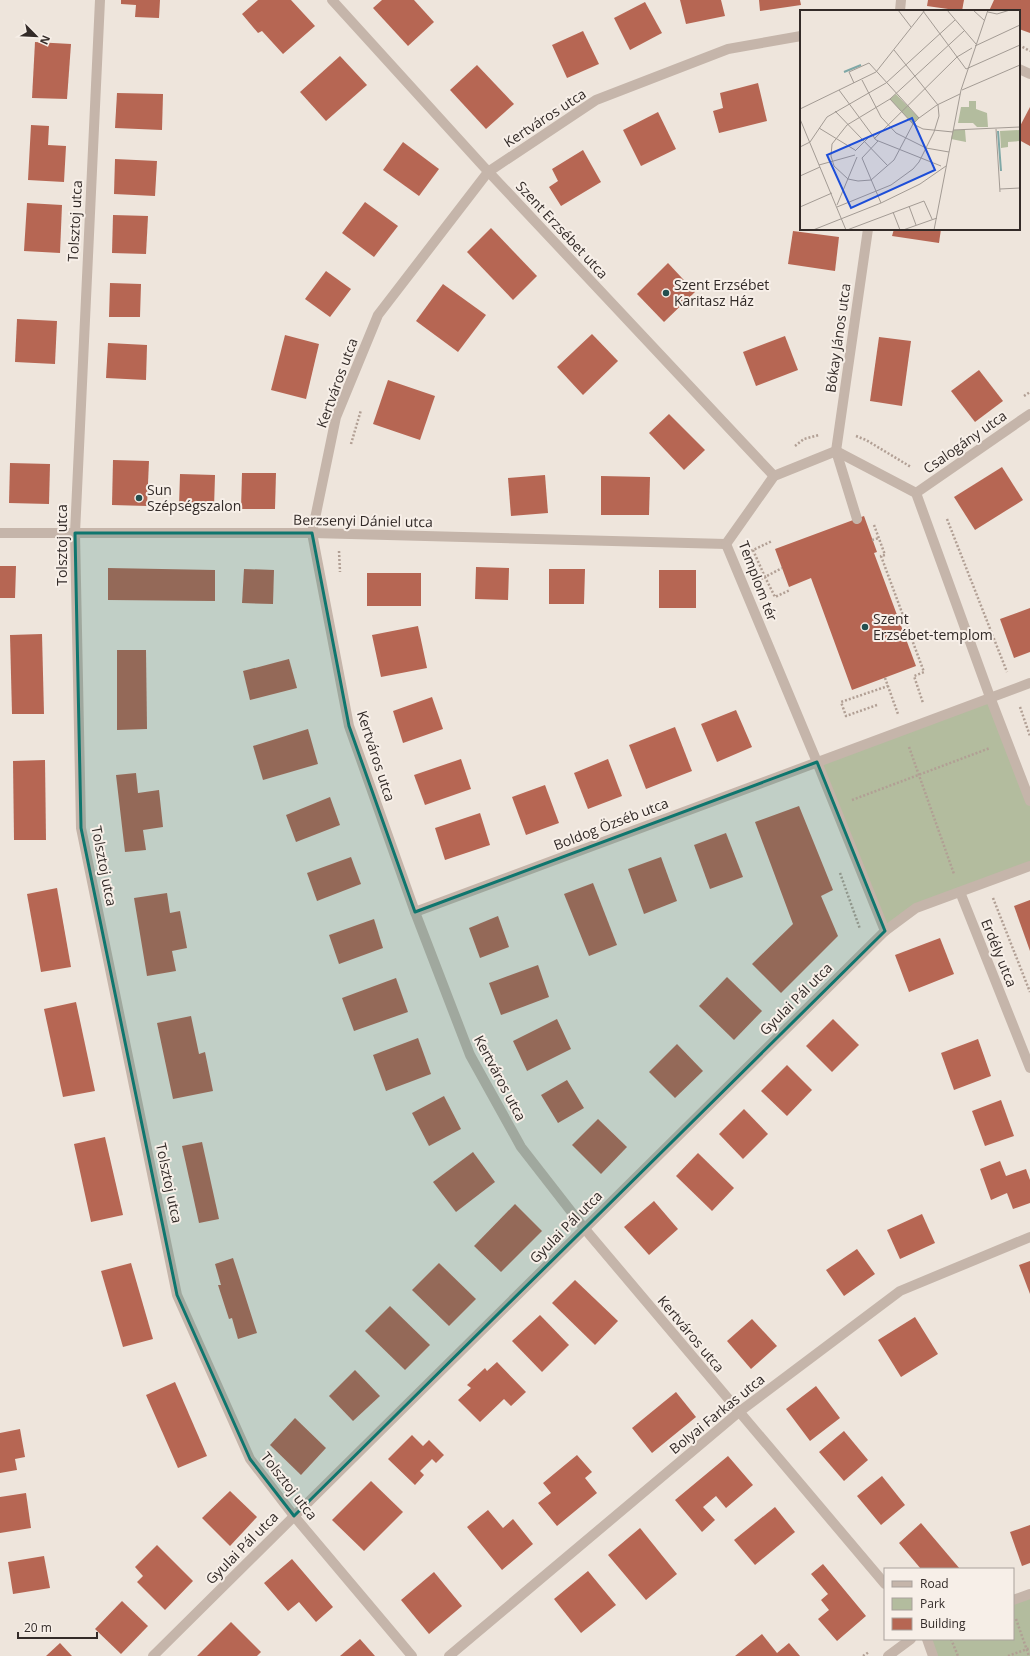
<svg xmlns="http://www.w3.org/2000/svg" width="1030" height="1656" viewBox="0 0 1030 1656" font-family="'Open Sans',sans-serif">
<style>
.green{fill:#b3bc9e}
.building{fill:#b66653}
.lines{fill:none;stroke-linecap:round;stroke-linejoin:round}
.path{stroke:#b19f94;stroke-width:2.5;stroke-dasharray:2 2;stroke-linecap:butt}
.minor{stroke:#c5b5aa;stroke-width:10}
.marked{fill:#0f766e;fill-opacity:0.2;stroke:#0f766e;stroke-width:3;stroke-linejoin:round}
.poi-dot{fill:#234f4f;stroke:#f7efe8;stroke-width:1.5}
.labels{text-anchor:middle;stroke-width:4;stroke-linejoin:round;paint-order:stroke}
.street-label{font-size:14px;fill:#332b28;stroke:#f7efe8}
.poi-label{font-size:14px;fill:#332b28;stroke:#f7efe8;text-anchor:start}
.inset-river{fill:none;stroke:#7fa8a7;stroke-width:2}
.inset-road{fill:none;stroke:#a39b94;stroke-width:1}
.view{fill:#1d4ed8;fill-opacity:0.15;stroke:#1d4ed8;stroke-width:2}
.inset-edge{fill:none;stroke:#332b28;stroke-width:2}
</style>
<rect width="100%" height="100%" fill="#eee5dc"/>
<!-- green -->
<g class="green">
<path d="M990 697 1030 801V866L916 908 885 931 817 762Z"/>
<path d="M1030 1594V1656H933L927 1639H1013V1600Z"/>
</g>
<!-- building -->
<g class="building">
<path d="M121 0H160L159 18 135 17 136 5 121 4Z"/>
<path d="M258 0H291L315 26 283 54 262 31 258 33 242 14Z"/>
<path d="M382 0H414L434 22 408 46 373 8Z"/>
<path d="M680 0H721L725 16 686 24Z"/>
<path d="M759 0H800L801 5 760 11Z"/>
<path d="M928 0H964L962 11 927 6Z"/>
<path d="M994 0H1030V33L1019 29V11H989Z"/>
<path d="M645 2 662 33 630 50 614 18Z"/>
<path d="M583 31 599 64 567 78 552 45Z"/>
<path d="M35 42 71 44 67 99 32 98Z"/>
<path d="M340 56 367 85 326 121 300 92Z"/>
<path d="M477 65 514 104 486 129 450 90Z"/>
<path d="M758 83 767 121 719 133 713 111 723 108 720 93Z"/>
<path d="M117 93 163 94 162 130 115 128Z"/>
<path d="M1030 107V146L1019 140V128Z"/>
<path d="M658 112 676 149 641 166 623 130Z"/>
<path d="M31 125 49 126 48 145 66 146 64 182 28 180Z"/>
<path d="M403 142 439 169 419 196 383 170Z"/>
<path d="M583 150 601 182 561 206 549 187 558 181 552 169Z"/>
<path d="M115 159 157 161 155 196 114 194Z"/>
<path d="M365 202 398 226 374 257 342 233Z"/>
<path d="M27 203 62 205 60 253 24 251Z"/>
<path d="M113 215 148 216 146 254 112 253Z"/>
<path d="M491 228 537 276 513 300 467 252Z"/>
<path d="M894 229H941L939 243 892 236Z"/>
<path d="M793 231 839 237 835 271 788 264Z"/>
<path d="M668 263 695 292 664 322 637 294Z"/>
<path d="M326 271 351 289 330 317 305 299Z"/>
<path d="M110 283 141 284 140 317H109Z"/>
<path d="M443 284 486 315 458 352 416 321Z"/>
<path d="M17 319 57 321 55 364 15 362Z"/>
<path d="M592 334 618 361 583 395 557 367Z"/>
<path d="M285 335 319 344 306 399 271 390Z"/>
<path d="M785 336 798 370 756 386 743 352Z"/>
<path d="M879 337 911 341 902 406 870 401Z"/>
<path d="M108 343 147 345 146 380 106 378Z"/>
<path d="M979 370 1003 401 975 422 951 391Z"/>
<path d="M388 380 435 396 420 440 373 424Z"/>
<path d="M669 414 705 450 684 470 649 433Z"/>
<path d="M113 460 149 461 147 506 112 505Z"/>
<path d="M10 463 50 464 49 504 9 503Z"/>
<path d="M1002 467 1023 500 975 530 954 497Z"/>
<path d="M242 473H276L275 509H241Z"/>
<path d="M180 474 215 475 214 508 179 506Z"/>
<path d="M545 475 548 513 511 516 508 478Z"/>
<path d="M601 476 650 477 649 515H601Z"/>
<path d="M864 516 877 552 874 553 916 666 852 690 811 578 789 587 775 549Z"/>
<path d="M0 566H16L15 598H0Z"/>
<path d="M476 567 509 568 508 600 475 599Z"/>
<path d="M108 568 215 570V601L108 600Z"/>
<path d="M244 569 274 570 273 604 242 603Z"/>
<path d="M549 569H585L584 604H549Z"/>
<rect x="659" y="570" width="37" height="38"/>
<rect x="367" y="573" width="54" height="33"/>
<path d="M1030 608V652L1014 658 1000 619Z"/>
<path d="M418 626 427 668 381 677 372 635Z"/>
<path d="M42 634 44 714H12L10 635Z"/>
<path d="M117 650H146L147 729 117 730Z"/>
<path d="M289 659 297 688 250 700 243 671Z"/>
<path d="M432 697 443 729 403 743 393 711Z"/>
<path d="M736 710 752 747 717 762 701 724Z"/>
<path d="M675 727 692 771 646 789 629 745Z"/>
<path d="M308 729 318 764 263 780 253 746Z"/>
<path d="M461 759 471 789 425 805 414 775Z"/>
<path d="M608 759 622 796 588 809 574 773Z"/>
<path d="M45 760 46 840H14L13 761Z"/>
<path d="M136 773 138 793 159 790 163 827 143 830 146 850 125 852 116 775Z"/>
<path d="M545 785 559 823 526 835 512 797Z"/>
<path d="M330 797 340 825 296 842 286 815Z"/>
<path d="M799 806 833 890 821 896 838 936 781 993 752 964 793 924 755 822Z"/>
<path d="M480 813 490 845 445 860 435 828Z"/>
<path d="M726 833 743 877 710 889 694 845Z"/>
<path d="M351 857 361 884 317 901 307 873Z"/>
<path d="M661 857 677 901 644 914 628 869Z"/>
<path d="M593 883 617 945 589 956 564 894Z"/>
<path d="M57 888 71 967 41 972 27 894Z"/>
<path d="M167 893 170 913 180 911 187 948 172 951 176 971 147 976 134 898Z"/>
<path d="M1030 900V951L1014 906Z"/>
<path d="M498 916 509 947 480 958 469 928Z"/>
<path d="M374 919 383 948 339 964 329 935Z"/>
<path d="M940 938 954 974 909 992 895 955Z"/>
<path d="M538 965 549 997 501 1015 489 983Z"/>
<path d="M727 977 762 1011 734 1040 699 1006Z"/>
<path d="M396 978 408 1012 354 1031 342 998Z"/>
<path d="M76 1002 95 1091 63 1097 44 1009Z"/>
<path d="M191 1016 199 1054 205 1052 213 1091 173 1099 157 1023Z"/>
<path d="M557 1019 571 1049 527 1071 513 1041Z"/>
<path d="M833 1019 859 1045 832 1072 806 1046Z"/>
<path d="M418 1038 431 1074 386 1091 373 1055Z"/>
<path d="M978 1039 991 1076 954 1090 941 1053Z"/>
<path d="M677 1044 703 1071 675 1098 649 1072Z"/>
<path d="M787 1065 812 1090 787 1116 761 1091Z"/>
<path d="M567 1080 584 1108 558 1123 541 1095Z"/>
<path d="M444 1096 461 1129 429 1146 412 1113Z"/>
<path d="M1001 1100 1014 1136 985 1146 972 1111Z"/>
<path d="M744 1109 768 1134 743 1159 719 1134Z"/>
<path d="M598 1119 627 1147 601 1174 572 1145Z"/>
<path d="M105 1137 123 1215 91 1222 74 1144Z"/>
<path d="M202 1142 219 1219 199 1223 182 1146Z"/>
<path d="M473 1152 495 1182 456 1212 433 1182Z"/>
<path d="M698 1153 734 1188 712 1211 676 1176Z"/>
<path d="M1000 1161 1006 1176 1026 1169 1030 1180V1203L1013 1209 1007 1193 991 1200 980 1169Z"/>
<path d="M654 1201 678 1229 649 1255 624 1227Z"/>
<path d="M515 1204 542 1231 501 1272 474 1246Z"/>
<path d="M922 1214 935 1243 900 1259 887 1230Z"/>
<path d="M857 1249 875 1274 844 1296 826 1270Z"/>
<path d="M233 1258 257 1333 238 1339 232 1318 229 1319 218 1285H221L215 1264Z"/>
<path d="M1030 1261V1294L1019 1265Z"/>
<path d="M131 1263 153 1339 123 1347 101 1271Z"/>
<path d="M439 1263 476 1299 449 1326 412 1290Z"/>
<path d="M575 1280 618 1321 595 1345 552 1303Z"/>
<path d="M390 1306 430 1345 405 1370 365 1331Z"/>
<path d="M540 1315 569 1345 542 1372 512 1341Z"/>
<path d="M915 1317 938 1354 901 1377 878 1340Z"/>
<path d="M752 1319 777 1346 751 1369 727 1341Z"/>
<path d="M497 1362 526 1392 511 1406 504 1399 480 1422 458 1400 471 1388 467 1385 485 1368 487 1371Z"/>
<path d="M355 1370 380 1396 353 1421 329 1396Z"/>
<path d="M175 1382 207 1456 178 1468 146 1395Z"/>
<path d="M816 1386 840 1418 810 1441 786 1409Z"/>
<path d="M676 1392 696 1417 652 1453 632 1428Z"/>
<path d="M295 1418 326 1448 301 1475 270 1445Z"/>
<path d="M20 1429 25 1457 15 1459 17 1470 0 1473V1433Z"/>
<path d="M844 1431 868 1460 844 1481 819 1452Z"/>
<path d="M412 1435 423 1446 429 1440 444 1455 436 1463 432 1459 420 1471 424 1475 415 1485 388 1459Z"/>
<path d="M577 1455 592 1472 585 1478 597 1493 557 1526 538 1503 551 1493 543 1483Z"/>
<path d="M728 1456 753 1485 726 1508 716 1496 703 1507 715 1520 702 1532 675 1500Z"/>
<path d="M882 1476 905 1505 881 1525 857 1496Z"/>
<path d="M371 1481 403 1512 364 1551 332 1520Z"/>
<path d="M230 1491 257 1517 230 1546 202 1518Z"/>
<path d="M26 1493 31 1528 0 1533V1497Z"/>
<path d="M775 1507 795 1532 755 1565 734 1540Z"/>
<path d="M488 1510 503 1528 513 1519 533 1544 502 1570 467 1527Z"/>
<path d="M921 1523 960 1569H921L899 1543Z"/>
<path d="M1030 1525V1563L1022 1566 1010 1532Z"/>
<path d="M640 1528 677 1574 646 1600 608 1555Z"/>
<path d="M157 1545 193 1581 165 1610 137 1582 143 1576 135 1567Z"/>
<path d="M44 1556 50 1588 13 1594 8 1562Z"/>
<path d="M292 1559 333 1607 316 1622 299 1602 288 1611 264 1583Z"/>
<path d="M823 1564 866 1616 837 1641 818 1619 829 1610 821 1600 828 1594 811 1574Z"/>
<path d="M588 1571 616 1605 581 1633 554 1599Z"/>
<path d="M434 1572 462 1606 429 1634 401 1600Z"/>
<path d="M122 1601 148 1626 121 1654 95 1629Z"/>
<path d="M231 1622 261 1652 257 1656H197Z"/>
<path d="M762 1634 777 1653 789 1643 800 1656H735Z"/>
<path d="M360 1639 375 1656H340Z"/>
<path d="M60 1643 72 1656H46Z"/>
</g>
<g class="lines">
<!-- path -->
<g class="path">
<path d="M1019 45 1030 51"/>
<path d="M1024 396 1030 392"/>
<path d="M856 436 866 440 911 467"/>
<path d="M351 444 361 410"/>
<path d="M795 446 804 439 819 435"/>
<path d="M947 519 1007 672"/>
<path d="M874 525 885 555 881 556 924 672 914 676 923 703"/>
<path d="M872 540 879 538"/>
<path d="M753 550 765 577 782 568"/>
<path d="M339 551 340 572"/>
<path d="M751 551 772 541"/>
<path d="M761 579 765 577 775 597 790 590"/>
<path d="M885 678 898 714"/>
<path d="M877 705 846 716 841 702 888 686"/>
<path d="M1020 707 1030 736"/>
<path d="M909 747 954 874"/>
<path d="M852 800 990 748"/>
<path d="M840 873 860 929"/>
<path d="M993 898 1030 992"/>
<path d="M1016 1619 1029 1656"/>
<path d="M951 1639 958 1656"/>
<path d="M863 1656 869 1652"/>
<path d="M1008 1656 1030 1648"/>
</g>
<!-- minor -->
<g class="minor">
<path d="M100 0 75 533 81 828 177 1295 250 1459 294 1516 412 1656"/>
<path d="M332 0 483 166 774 476"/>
<path d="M900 11 901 0"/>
<path d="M801 36 728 49 596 100 488 172 378 315 336 417 312 533 349 726 415 912 470 1055 521 1147 584 1228 885 1584"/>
<path d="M1019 69 1030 74"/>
<path d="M916 493 1030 414"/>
<path d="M857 519 836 451 868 229"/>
<path d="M0 533H312L726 544"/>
<path d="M726 544 774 476 836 451 916 493 990 697 1030 801"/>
<path d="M726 544 817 762 885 931"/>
<path d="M960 892 1030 1068"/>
<path d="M415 912 1030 683"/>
<path d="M1013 1600 1030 1594"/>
<path d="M927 1639 933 1656"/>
<path d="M153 1656 885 931 916 908 1030 866"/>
<path d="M449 1656 739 1412 900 1291 1030 1237"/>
<path d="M888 1656 911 1639"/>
</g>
</g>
<!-- marked area -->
<path class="marked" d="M75 533H312L349 726 415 912 817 762 885 931 294 1516 250 1459 177 1295 81 828Z"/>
<!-- markers -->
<g class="poi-dot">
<circle cx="666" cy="293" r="4"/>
<circle cx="139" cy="498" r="4"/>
<circle cx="865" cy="627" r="4"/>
</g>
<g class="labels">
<!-- street labels -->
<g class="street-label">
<text transform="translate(545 118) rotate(-33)" y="5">Kertváros utca</text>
<text transform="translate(75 221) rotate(-87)" y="5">Tolsztoj utca</text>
<text transform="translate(562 230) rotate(47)" y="5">Szent Erzsébet utca</text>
<text transform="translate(838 338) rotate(-82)" y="5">Bókay János utca</text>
<text transform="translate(337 383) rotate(-70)" y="5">Kertváros utca</text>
<text transform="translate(965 442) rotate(-35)" y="5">Csalogány utca</text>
<text transform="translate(363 521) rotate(1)" y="5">Berzsenyi Dániel utca</text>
<text transform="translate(62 545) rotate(-90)" y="5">Tolsztoj utca</text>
<text transform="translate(758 581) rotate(69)" y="5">Templom tér</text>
<text transform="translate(376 756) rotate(72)" y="5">Kertváros utca</text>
<text transform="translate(611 824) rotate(-21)" y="5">Boldog Özséb utca</text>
<text transform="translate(104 866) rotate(79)" y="5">Tolsztoj utca</text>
<text transform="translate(999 953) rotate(68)" y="5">Erdély utca</text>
<text transform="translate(796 999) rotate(-45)" y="5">Gyulai Pál utca</text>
<text transform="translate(500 1078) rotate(62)" y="5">Kertváros utca</text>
<text transform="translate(169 1183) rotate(78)" y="5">Tolsztoj utca</text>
<text transform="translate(566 1227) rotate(-45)" y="5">Gyulai Pál utca</text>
<text transform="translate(691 1334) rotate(50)" y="5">Kertváros utca</text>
<text transform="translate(717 1414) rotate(-39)" y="5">Bolyai Farkas utca</text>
<text transform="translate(289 1486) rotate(52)" y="5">Tolsztoj utca</text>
<text transform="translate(242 1548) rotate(-45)" y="5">Gyulai Pál utca</text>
</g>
<!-- poi labels -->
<g class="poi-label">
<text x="674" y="290">Szent Erzsébet<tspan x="674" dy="16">Karitasz Ház</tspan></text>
<text x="147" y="495">Sun<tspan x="147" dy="16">Szépségszalon</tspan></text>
<text x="873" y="624">Szent<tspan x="873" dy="16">Erzsébet-templom</tspan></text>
</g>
</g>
<!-- overview -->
<g transform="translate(800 10)">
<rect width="220" height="220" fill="#eee5dc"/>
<path d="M96 84 119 108 113 114 90 89ZM169 91H176V99L187 103 188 117H177L173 113H158L161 97H169ZM153 120H165L166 132 151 129ZM220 120V131L208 132V137L201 138 200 121Z" fill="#b3bc9e"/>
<path class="inset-river" d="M44 62 61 55M198 121 201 161"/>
<path class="inset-road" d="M98 0 111 17M147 0 176 34M173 0 185 11M123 1 166 59 220 35M188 2 197 4 210 0M175 36 220 15M62 70 81 107 96 123 126 138 149 142M54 73 49 62 69 53 119 108M39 80 76 130 141 156M162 80 220 55M160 84 137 95 119 108 113 114 94 150 71 170 58 171 48 169 34 156 31 146 32 134 47 115 90 89 164 21M90 89 113 114 123 119 153 122M0 99 76 62 125 0M35 101 88 156M0 109 46 220M19 118 55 140M196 119 200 182M153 120 220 117M74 129 157 47 172 38M0 137 10 132 27 107 86 73 155 10M55 141 71 125M62 148 81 193M62 148 78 131M19 155 55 145M0 166 20 157M200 179 220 178M37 195 57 147M109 196 116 215M0 197 32 183M37 197 91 175 113 159 119 152 134 122 139 106 138 95 94 40M93 202 100 220M13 220 81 193 120 174 146 156M47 220 124 191 132 209M103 220 137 208M134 220 161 80 188 0"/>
<path class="view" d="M112 108 135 160 51 198 27 145Z"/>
<rect width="220" height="220" class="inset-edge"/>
</g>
<!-- legend -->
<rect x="884" y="1568" width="130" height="72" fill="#f7efe8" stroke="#a9a19b"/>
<rect x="892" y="1581" width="20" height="6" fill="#c5b5aa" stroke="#a9a19b"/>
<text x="920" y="1588" font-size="12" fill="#332b28">Road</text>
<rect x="892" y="1598" width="20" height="12" fill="#b3bc9e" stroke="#a9a19b"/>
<text x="920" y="1608" font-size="12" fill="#332b28">Park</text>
<rect x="892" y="1618" width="20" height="12" fill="#b66653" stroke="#a9a19b"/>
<text x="920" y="1628" font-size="12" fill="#332b28">Building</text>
<!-- north arrow -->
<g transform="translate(36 36) rotate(114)" stroke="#f7efe8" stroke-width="3" paint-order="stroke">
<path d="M0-3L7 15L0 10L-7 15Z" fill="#332b28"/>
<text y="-6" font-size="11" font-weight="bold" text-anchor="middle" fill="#332b28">N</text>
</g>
<!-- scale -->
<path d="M18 1632v6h79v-6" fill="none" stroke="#332b28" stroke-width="2"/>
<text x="24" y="1632" font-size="12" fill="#332b28" stroke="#f7efe8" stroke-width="3" paint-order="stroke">20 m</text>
</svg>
